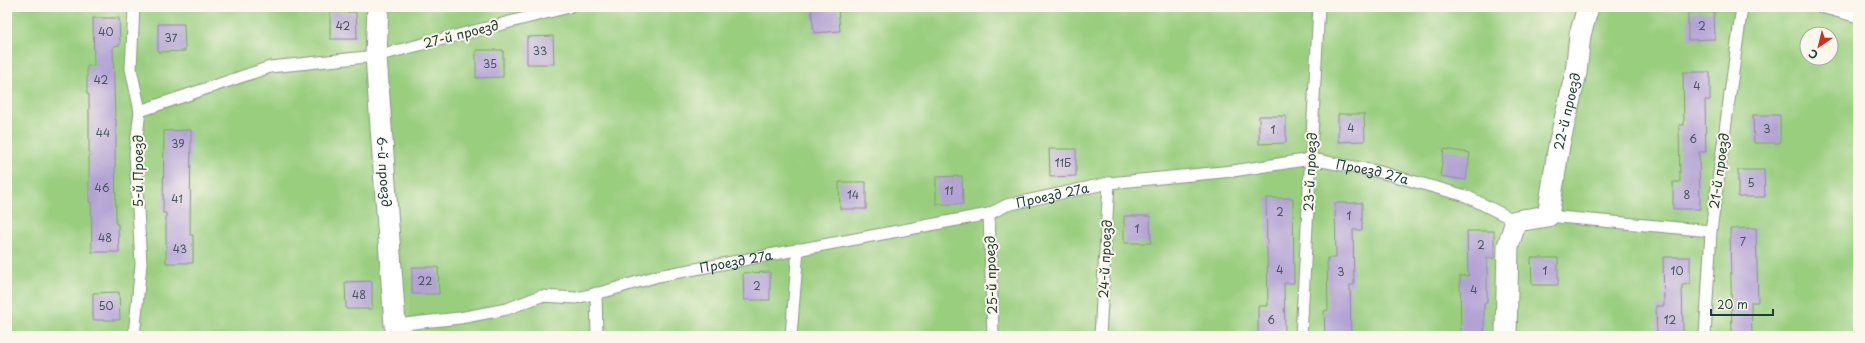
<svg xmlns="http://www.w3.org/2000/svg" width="1865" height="343" viewBox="0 0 1865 343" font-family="'Playpen Sans',sans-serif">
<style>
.green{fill:#9ace7f;stroke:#5c865a;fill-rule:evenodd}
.building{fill:#b3a3d4}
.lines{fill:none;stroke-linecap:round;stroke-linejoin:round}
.lane-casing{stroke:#8a9484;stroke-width:13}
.street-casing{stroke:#8a9484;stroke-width:23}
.lane{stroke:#fff;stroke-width:11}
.street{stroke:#fff;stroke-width:21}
.labels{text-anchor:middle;stroke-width:4;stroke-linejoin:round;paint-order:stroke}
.number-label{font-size:11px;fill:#44565c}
.street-label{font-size:13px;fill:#1f3d34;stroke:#fbf7ec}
</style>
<rect width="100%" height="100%" fill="#fbf7ec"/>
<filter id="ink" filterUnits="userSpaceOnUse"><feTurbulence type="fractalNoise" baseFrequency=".025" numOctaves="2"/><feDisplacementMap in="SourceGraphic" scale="8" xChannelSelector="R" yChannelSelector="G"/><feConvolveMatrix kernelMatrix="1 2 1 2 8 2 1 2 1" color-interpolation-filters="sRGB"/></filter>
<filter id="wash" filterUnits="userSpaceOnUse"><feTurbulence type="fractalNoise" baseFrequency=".012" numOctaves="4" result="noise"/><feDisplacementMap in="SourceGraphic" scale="16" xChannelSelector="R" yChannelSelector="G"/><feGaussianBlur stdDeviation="0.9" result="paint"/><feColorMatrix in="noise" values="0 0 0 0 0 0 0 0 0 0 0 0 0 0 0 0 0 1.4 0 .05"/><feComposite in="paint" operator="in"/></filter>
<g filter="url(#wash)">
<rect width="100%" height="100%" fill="#f6ebd5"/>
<!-- green -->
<path class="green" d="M7 7H1858V336H7ZM1807 34H1831V58H1807Z"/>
<g id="blocks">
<!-- building -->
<g class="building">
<path d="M811 7H838L840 31 814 33Z"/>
<path d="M330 12H356L357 39H330Z"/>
<path d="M1688 12H1714L1715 39 1688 40Z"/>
<path d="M93 18H119L120 45 113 46 115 119H116V147H115L116 224H118L119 252H92L91 202H89V94H87V66H94Z"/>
<path d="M158 24H184L185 51 158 52Z"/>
<path d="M553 36 554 64H527V37Z"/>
<path d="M476 50H503V77L476 78Z"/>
<path d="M1683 72H1710V100H1705L1706 152H1699L1700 209H1673V182H1680L1679 125H1684Z"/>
<path d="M1338 114H1364L1365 141 1338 142Z"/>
<path d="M1753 115H1780V143H1754Z"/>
<path d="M1259 116H1286V143L1259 144Z"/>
<path d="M191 130 190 235H193V263H166V213H163L164 131Z"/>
<path d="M1049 149H1076V176L1050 177Z"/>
<path d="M1444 149 1470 153 1466 180 1440 176Z"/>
<path d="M1738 170H1764L1765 197H1738Z"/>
<path d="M962 176 963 204H936V177Z"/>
<path d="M839 182H866V209H840Z"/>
<path d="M1266 198H1293L1294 283H1284L1285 333 1258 334V306H1268Z"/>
<path d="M1335 203H1362V230H1353L1354 285H1350L1351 336H1325L1324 311 1328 310 1327 258H1336Z"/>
<path d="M1124 216H1150L1151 243H1124Z"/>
<path d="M1756 228 1758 302H1751L1752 336H1732L1730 229Z"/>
<path d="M1467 231H1494V258H1487V303H1484V336H1461L1460 276H1468Z"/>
<path d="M1663 257H1690V284L1682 285 1683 333 1657 334 1656 306H1664Z"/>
<path d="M1531 258H1558V285H1532Z"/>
<path d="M412 267H438L439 294H412Z"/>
<path d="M770 272V300H744L743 273Z"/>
<path d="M372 281V309H346L345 282Z"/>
<path d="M119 292 120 320H93V293Z"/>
</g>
</g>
</g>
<g filter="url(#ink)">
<use href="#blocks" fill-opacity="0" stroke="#8a9484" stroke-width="1"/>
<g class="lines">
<defs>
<g id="lane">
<path d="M1821 7 1858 17"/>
<path d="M140 111 270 67 376 56 569 7"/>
<path d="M989 214 993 336"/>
<path d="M1548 216 1711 231"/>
<path d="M596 293 597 336"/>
<path id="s1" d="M395 325 460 318 507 309 541 296 576 298 607 291 658 276 989 214 1007 205 1109 183 1233 171 1311 159 1380 172 1466 196 1516 221"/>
<path d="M134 336 141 264 135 153 140 111 131 69 134 7"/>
<path d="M791 336 798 249"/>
<path d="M1100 336 1109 183"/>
<path d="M1301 336 1319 7"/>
<path d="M1705 336 1711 231 1742 7"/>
</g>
<g id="street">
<path id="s2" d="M378 7 376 56 395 325 399 336"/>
<path id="s3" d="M1506 336 1508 246 1516 221 1548 216 1559 145 1576 73 1580 35 1588 7"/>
</g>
</defs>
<!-- lane casing -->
<use href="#lane" class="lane-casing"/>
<!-- street casing -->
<use href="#street" class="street-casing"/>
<!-- lane -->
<use href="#lane" class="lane"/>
<!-- street -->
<use href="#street" class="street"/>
</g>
</g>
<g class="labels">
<!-- number labels -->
<g class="number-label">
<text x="343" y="30">42</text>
<text x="1702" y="30">2</text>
<text x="106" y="36">40</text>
<text x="171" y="42">37</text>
<text x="540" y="55">33</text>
<text x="490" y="68">35</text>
<text x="101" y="84">42</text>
<text x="1697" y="90">4</text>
<text x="1351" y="132">4</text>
<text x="1767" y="133">3</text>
<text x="1273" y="134">1</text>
<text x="103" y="137">44</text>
<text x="1693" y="143">6</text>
<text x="178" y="148">39</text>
<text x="1063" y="167">11Б</text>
<text x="1751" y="187">5</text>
<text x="102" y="192">46</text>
<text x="949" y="195">11</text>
<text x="853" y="199">14</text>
<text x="1687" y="199">8</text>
<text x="177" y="203">41</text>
<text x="1280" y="216">2</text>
<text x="1349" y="220">1</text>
<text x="1137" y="233">1</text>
<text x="105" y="242">48</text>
<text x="1743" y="246">7</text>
<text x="1481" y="249">2</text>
<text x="180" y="253">43</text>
<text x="1280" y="274">4</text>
<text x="1545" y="275">1</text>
<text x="1677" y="275">10</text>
<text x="1341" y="276">3</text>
<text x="425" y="285">22</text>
<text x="757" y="290">2</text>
<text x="1474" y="294">4</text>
<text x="359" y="299">48</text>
<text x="106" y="310">50</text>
<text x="1271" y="324">6</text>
<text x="1670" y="324">12</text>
</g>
<!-- street labels -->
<g class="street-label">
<text transform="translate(461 34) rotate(-14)" y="5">27-й проезд</text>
<text dy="5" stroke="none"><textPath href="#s3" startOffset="255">22-й проезд</textPath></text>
<text transform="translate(138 171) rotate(-90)" y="5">5-й Проезд</text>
<text transform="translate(1719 171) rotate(-82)" y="5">21-й проезд</text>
<text dy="5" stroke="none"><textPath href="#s2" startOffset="165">6-й проезд</textPath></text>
<text transform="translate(1310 172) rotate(-87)" y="5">23-й проезд</text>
<text dy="5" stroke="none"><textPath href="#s1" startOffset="997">Проезд 27а</textPath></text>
<text dy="5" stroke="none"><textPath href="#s1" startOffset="673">Проезд 27а</textPath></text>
<text transform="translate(1105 259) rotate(-87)" y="5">24-й проезд</text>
<text dy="5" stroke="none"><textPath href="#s1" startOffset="349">Проезд 27а</textPath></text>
<text transform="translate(991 275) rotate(-92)" y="5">25-й проезд</text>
</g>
</g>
<!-- margin -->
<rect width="1865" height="343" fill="none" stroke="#fbf7ec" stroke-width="24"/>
<!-- north arrow -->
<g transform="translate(1819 46) rotate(215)"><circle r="19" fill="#fbf7ec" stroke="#a3ada2"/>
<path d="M0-3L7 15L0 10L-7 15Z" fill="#c8321e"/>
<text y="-6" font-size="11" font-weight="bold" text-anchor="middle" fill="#1f3d34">С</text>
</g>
<!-- scale -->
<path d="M1711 309v6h62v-6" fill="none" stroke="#1f3d34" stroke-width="2"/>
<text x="1717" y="309" font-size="12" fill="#1f3d34" stroke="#fbf7ec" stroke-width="3" paint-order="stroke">20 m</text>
</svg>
